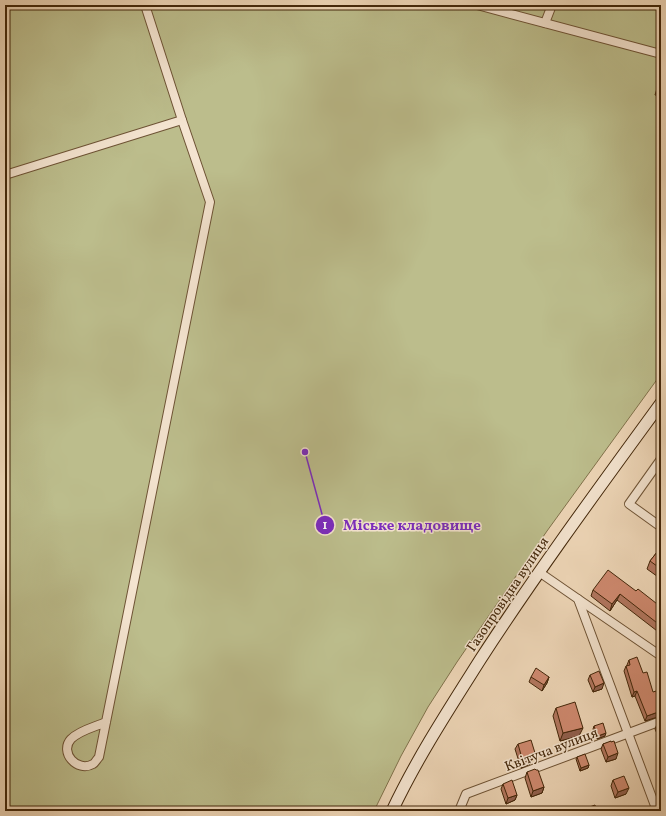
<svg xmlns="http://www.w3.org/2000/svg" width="666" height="816" viewBox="0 0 666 816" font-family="Vollkorn,serif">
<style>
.green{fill:#bcbd8c;stroke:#80724b}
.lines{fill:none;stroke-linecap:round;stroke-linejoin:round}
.minor-casing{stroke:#6e5335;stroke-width:10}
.secondary-casing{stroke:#43270a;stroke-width:13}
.minor{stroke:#f4e4d0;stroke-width:8}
.secondary{stroke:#f4e4d0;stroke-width:11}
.wall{fill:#b27760;stroke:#43270a}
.shaded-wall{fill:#91614e;stroke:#43270a}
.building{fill:#cf8a70;stroke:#43270a}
.labels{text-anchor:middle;stroke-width:3;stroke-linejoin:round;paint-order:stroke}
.street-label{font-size:14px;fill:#43270a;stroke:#f4e4d0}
.leader{fill:none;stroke:#7b2cbf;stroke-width:1.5}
.callout-dot{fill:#7b2cbf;stroke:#f4e4d0;stroke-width:1.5}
.mark-label{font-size:12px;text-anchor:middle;font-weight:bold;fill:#fff}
.callout-label{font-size:15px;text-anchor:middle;font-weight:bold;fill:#7b2cbf;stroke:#f4e4d0;stroke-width:3;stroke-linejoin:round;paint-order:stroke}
</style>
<rect width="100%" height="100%" fill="#eed6b7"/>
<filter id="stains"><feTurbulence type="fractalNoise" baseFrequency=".005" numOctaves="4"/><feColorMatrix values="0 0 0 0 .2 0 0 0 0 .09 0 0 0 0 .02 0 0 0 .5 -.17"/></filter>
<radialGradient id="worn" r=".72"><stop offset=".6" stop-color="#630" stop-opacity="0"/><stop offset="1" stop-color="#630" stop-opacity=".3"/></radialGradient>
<!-- green -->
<path class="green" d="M5 5H661V374L547 531 457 662 428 707 401 756 374 811H5Z"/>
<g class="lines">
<defs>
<g id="minor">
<path d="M477 5 661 54"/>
<path d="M545 23 552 5"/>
<path d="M5 175 182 120"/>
<path d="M661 459 629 504 661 527"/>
<path d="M539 572 578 599 657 811"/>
<path d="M578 599 661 656"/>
<path d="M106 722C95 727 80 730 71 739 59 752 77 773 93 764 95 763 97 759 99 757L210 202 182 120 145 5"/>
<path d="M459 811 466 794 661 721"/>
</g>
<path id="secondary" d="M392 811C417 758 449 709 480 660 537 572 599 488 661 403"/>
</defs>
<!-- minor casing -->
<use href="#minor" class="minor-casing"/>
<!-- secondary casing -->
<use href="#secondary" class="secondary-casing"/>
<!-- minor -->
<use href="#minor" class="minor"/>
<!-- secondary -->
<use href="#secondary" class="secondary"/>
</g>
<!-- wall -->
<g class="wall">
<path d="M661 58V73L657 72Z"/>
<path d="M661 75V96L655 95Z"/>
<path d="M661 547V579L647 569 650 561Z"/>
<path d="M593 590 636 591 661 607V634L617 600 610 611 591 596Z"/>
<path d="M629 660 659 716 645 721 635 696 632 697 624 671 626 666H627V665Z"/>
<path d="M590 675 602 689 593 692 588 680Z"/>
<path d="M531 677H549L547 683 542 691 529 682Z"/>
<path d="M556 708 579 736 560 741 553 716Z"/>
<path d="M661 722V743L655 729 657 724Z"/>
<path d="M594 726 605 736 597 739 593 729Z"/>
<path d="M611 742 616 759 606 762 601 749 603 744Z"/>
<path d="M518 744 533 759H532L530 764 521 768 515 749Z"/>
<path d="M577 757 589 765 588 768 580 771 576 759Z"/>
<path d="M527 772 544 787 542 793 531 797 525 778Z"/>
<path d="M613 780 626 794 615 798 611 786Z"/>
<path d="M503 784 517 795 515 800 506 804 501 789Z"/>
</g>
<!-- shaded-wall -->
<g class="shaded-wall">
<path d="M620 594 617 600 610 611 612 604Z"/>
<path d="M549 677 547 683 542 691 544 685Z"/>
<path d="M604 683 602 689 593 692 595 687Z"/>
<path d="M637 691 635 696 632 697 634 692Z"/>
<path d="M661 711V716L645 721 647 716Z"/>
<path d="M583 728 579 736 560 741 563 733Z"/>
<path d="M606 733 605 736 597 739 598 736Z"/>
<path d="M535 753 530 764 521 768 523 762 531 754Z"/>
<path d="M618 753 616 759 606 762 608 757Z"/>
<path d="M589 765 588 768 580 771 581 768Z"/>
<path d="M544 787 542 793 531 797 533 791Z"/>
<path d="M629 788 626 794 615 798 618 792Z"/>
<path d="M517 795 515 800 506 804 508 798Z"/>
</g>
<!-- building -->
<g class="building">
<path d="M661 77V87L658 86Z"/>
<path d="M661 547V569L650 561Z"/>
<path d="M608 570 636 591 638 589 661 607V626L620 594 612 604 593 590Z"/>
<path d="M637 657 643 673 647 672 653 692 656 691 658 698 661 696V711L647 716 637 691 634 692 626 666 630 665 629 660Z"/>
<path d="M536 668 549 677 544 685 531 677Z"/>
<path d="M599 671 604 683 595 687 590 675Z"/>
<path d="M575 702 583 728 563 733 556 708Z"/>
<path d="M661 722V734L657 724Z"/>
<path d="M603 723 606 733 598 736 594 726Z"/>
<path d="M531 740 535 753 531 754 532 759 523 762 518 744Z"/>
<path d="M611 741V742L614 741 618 753 608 757 603 744Z"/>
<path d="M585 754 589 765 581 768 577 757Z"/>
<path d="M535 769 536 770H538L544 787 533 791 527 772Z"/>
<path d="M624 776 629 788 618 792 613 780Z"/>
<path d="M512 780 517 795 508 798 503 784Z"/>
<path d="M595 805 597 811H589L587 808Z"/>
</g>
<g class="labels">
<!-- street labels -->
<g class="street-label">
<text transform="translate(507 594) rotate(-56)" y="5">Газопровідна вулиця</text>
<text transform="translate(551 749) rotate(-21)" y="5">Квітуча вулиця</text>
</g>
</g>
<!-- callouts -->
<path class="leader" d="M305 452L325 525"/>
<g class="callout-dot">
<circle cx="305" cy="452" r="4"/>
<circle cx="325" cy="525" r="10"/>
</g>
<g class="mark-label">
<text x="325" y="529">1</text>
</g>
<g class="callout-label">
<text x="412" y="530">Міське кладовище</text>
</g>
<!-- margin -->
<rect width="666" height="816" fill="none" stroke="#eed6b7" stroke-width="20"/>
<rect x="6" y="6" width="654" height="804" fill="none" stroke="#43270a" stroke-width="2"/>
<rect x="10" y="10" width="646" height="796" fill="none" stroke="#43270a"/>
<rect width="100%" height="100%" filter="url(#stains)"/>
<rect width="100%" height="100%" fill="url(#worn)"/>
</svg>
